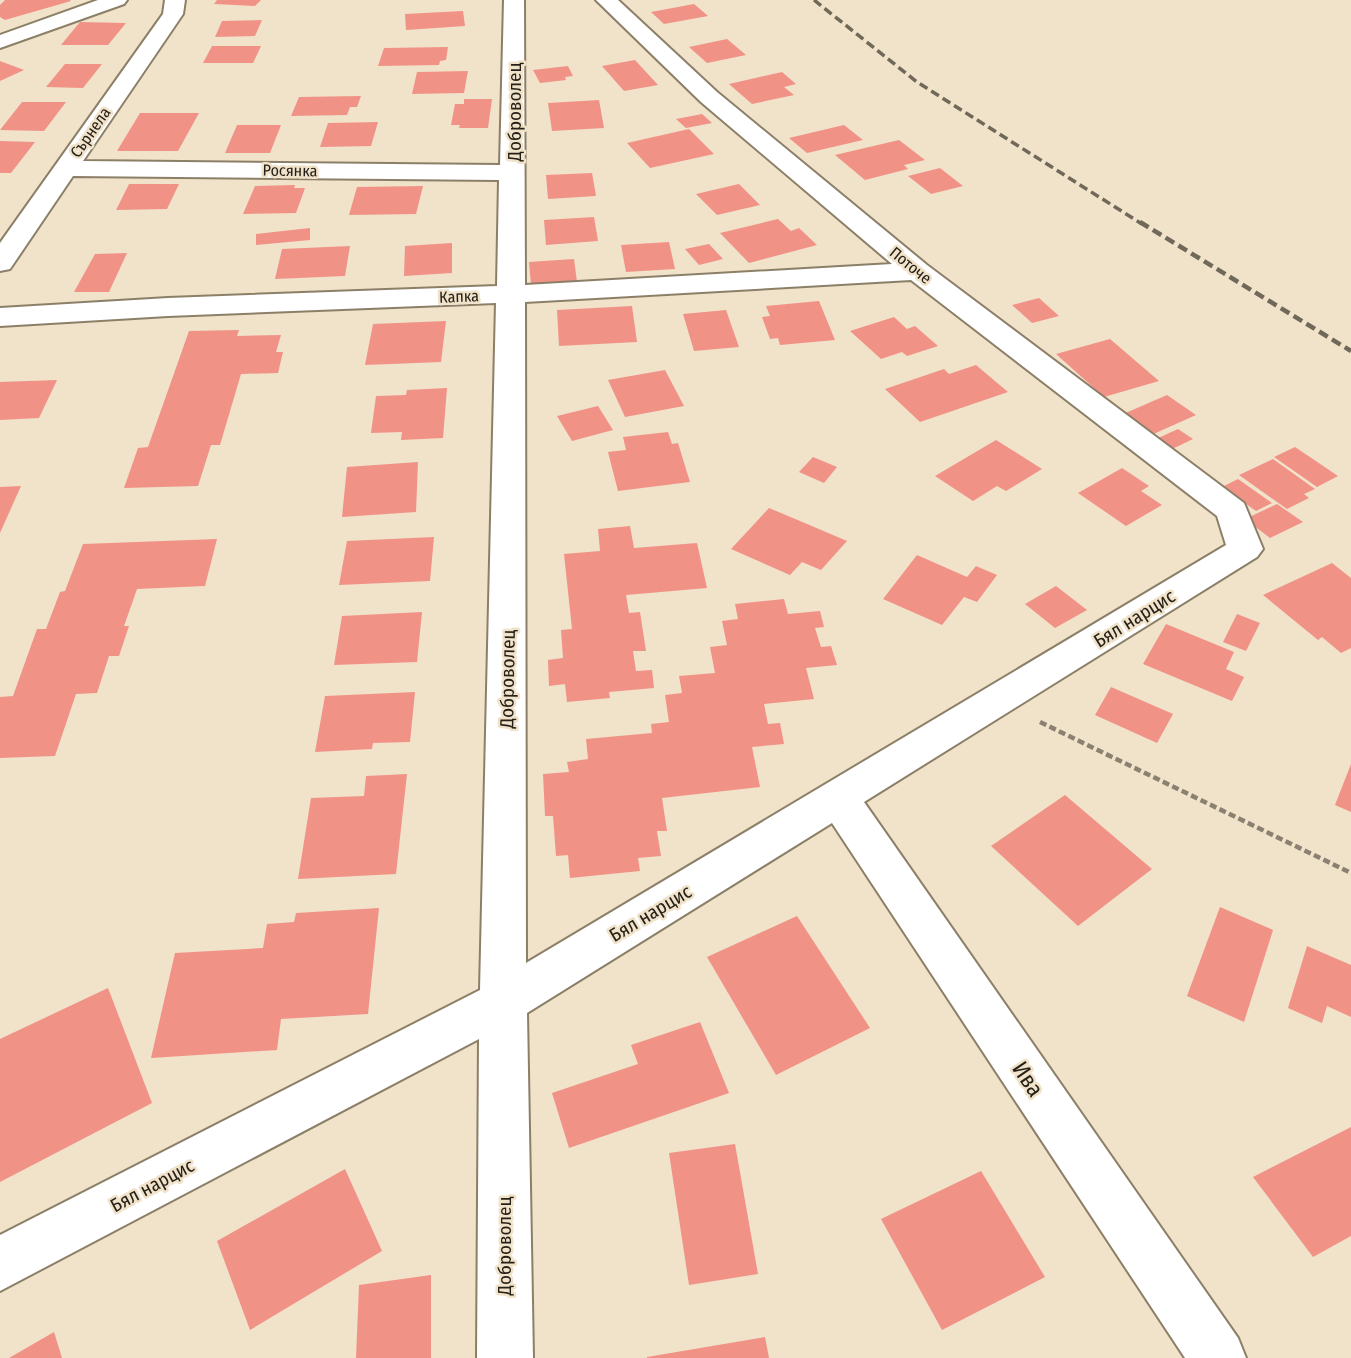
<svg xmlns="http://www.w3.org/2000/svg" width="1351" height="1358" viewBox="0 0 1351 1358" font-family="'Fira Sans Condensed',sans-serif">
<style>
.building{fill:#f19287}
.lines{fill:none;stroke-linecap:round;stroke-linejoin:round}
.street-casing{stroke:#8c7f68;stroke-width:4}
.path{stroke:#8b8170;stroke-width:4.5;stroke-dasharray:7 3.5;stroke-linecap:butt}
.street{fill:#fff;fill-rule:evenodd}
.rail-far1{stroke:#706859;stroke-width:3.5;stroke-dasharray:9 4.5;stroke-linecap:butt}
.rail{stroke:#706859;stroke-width:4.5;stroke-dasharray:10 5;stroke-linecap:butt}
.labels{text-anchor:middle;stroke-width:5;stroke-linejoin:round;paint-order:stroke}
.far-street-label{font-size:16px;fill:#262118;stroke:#f1e2ca}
.street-label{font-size:19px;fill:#262118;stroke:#f1e2ca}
.near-street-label{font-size:23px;fill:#262118;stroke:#f1e2ca}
</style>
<rect width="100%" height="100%" fill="#f1e2ca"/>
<!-- building -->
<g class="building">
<path d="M5 0H70L71 1 5 20 0 17V5Z"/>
<path d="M217 0H261L255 6 214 4Z"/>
<path d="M694 4 708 16 664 24 651 12Z"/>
<path d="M463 11 465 26 406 30 405 14Z"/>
<path d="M262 20 255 36 215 37 222 21Z"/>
<path d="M80 22 126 23 108 45H61Z"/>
<path d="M727 39 746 55 707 63 689 47Z"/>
<path d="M212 46H261L253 63H203Z"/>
<path d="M448 47 446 60 440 61 439 65 378 66 384 48Z"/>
<path d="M635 60 658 85 624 91 602 66Z"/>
<path d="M0 61 24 70 0 81Z"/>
<path d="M65 64H102L83 88 46 87Z"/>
<path d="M568 66 573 76 565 77 566 80 540 83 533 70Z"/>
<path d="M468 71 464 93 412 94 417 72Z"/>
<path d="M782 72 796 84 784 87 794 95 752 104 729 84Z"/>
<path d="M361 96 357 107H350L347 115 291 116 299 97Z"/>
<path d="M464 99H492L488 128H459L460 125H451L455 104H464Z"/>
<path d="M599 100 604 128 552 131 548 103Z"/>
<path d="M22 102H66L44 131 0 130Z"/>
<path d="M140 113H199L178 151H117Z"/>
<path d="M702 114 712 123 686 128 676 119Z"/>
<path d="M378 122 371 146 320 147 328 123Z"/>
<path d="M237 125H281L270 153H225Z"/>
<path d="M844 125 863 140 807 153 789 138Z"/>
<path d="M689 129 714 154 650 168 627 143Z"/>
<path d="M899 140 925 160 904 165 908 169 865 180 835 155Z"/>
<path d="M0 141 35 142 11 173H0Z"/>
<path d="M940 168 963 186 931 194 908 176Z"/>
<path d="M592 173 596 196 548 199 546 175Z"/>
<path d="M129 184H179L167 209 116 210Z"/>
<path d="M739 184 760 205 717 215 696 194Z"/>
<path d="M295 185 294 188H305L296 213 243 214 255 186Z"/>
<path d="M423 186 416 214 349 215 357 187Z"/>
<path d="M594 217 598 241 546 245 544 220Z"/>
<path d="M778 219 791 231 799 228 817 245 749 263 720 233Z"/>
<path d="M310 228V240L256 245V234Z"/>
<path d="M669 242 675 269 626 272 621 245Z"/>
<path d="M452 243V273L404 276 405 246Z"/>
<path d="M709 244 723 259 699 265 685 249Z"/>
<path d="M350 246 345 276 275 279 282 249Z"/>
<path d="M127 253 109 292H74L95 254Z"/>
<path d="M574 259 577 282 531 285 529 262Z"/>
<path d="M1039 298 1059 316 1032 323 1012 305Z"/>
<path d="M819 301 835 340 780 345 778 338 770 339 762 317 770 316 766 306Z"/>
<path d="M632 306 637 342 559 346 557 310Z"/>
<path d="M726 310 739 347 694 351 683 314Z"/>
<path d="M894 317 907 329 915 326 938 346 907 356 902 352 881 359 850 331Z"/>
<path d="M446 321 441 362 365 365 373 324Z"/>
<path d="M239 330 237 336 281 335 276 352H283L278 373 241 374 220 445H211L198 486 124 488 138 448 148 447 189 331Z"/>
<path d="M1110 339 1159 381 1104 397 1056 354Z"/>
<path d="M976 365 1008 392 920 422 885 389 944 369 949 374Z"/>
<path d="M665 370 684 406 625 417 608 380Z"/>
<path d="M57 380 39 418 0 420V382Z"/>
<path d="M447 388 443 438 401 440 402 432 371 433 376 396 406 395 407 390Z"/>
<path d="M1167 395 1196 415 1149 436 1121 415Z"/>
<path d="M598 406 613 430 572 441 557 416Z"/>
<path d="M1178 429 1193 439 1170 450 1156 439Z"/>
<path d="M668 432 672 444 678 443 690 482 618 491 608 452 626 450 623 437Z"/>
<path d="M996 440 1042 469 1006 491 997 486 973 501 935 476Z"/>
<path d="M1295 447 1338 476 1317 487 1274 457Z"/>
<path d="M813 457 837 467 824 483 799 472Z"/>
<path d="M1273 459 1315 489 1304 494 1309 498 1287 509 1239 475Z"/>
<path d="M418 462 416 512 342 517 347 467Z"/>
<path d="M1122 468 1149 486 1141 491 1162 505 1126 526 1078 493Z"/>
<path d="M1238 479 1272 503 1256 511 1222 487Z"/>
<path d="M21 486 0 533V487Z"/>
<path d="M1277 504 1303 522 1270 538 1245 519Z"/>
<path d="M769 508 800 521 847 541 821 570 802 562 790 575 731 549Z"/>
<path d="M630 526 634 548 697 543 707 588 626 595 629 613 640 612 646 651H633L636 671 652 670 654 688 609 692 610 698 567 702 565 684 549 686 548 660 563 658 561 630 572 629 564 554 600 551 598 529Z"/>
<path d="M434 537 430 581 339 585 347 541Z"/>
<path d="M217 539 205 586 137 589 124 626H129L119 656H109L97 693 76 694 55 756 0 758V697L13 696 37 629H46L60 592 65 591 83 544Z"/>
<path d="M917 555 967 577 976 566 997 575 977 602 964 597 942 625 883 599Z"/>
<path d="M1332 563 1351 578V648L1341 653 1322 637 1318 640 1263 595Z"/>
<path d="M1056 586 1087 610 1055 628 1025 604Z"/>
<path d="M784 599 788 614 820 611 824 627 815 628 821 647 831 646 837 665 806 668 814 699 764 704 768 724 780 723 784 744 752 747 760 787 662 798 667 831H657L661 856 638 858 640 871 570 878 568 855 556 856 553 816H545L543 774 569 772 567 762 588 759 586 739 652 733 651 724 669 722 665 695 682 693 679 676 715 673 710 647 727 645 722 621 738 619 735 604Z"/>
<path d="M422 612 417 662 334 665 342 616Z"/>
<path d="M1237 614 1260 623 1246 651 1223 642Z"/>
<path d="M1166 624 1234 652 1226 669 1244 677 1232 701 1143 664Z"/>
<path d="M1111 687 1173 714 1157 743 1095 715Z"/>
<path d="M415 692 410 742 373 743 372 749 315 752 325 696Z"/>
<path d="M1351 764V812L1335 805Z"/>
<path d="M407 774 396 874 298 879 311 798 364 796 366 776Z"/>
<path d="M1065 795 1152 869 1078 926 991 846Z"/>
<path d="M1220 907 1273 930 1244 1022 1187 996Z"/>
<path d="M379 908 368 1014 281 1019 277 1050 151 1058 175 953 263 948 267 924 294 922 296 913Z"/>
<path d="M797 916 870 1028 776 1075 707 957Z"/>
<path d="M1307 946 1351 965V1017L1327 1006 1322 1023 1288 1008Z"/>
<path d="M108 988 152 1103 0 1182V1039Z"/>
<path d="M700 1022 729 1093 569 1148 552 1093 638 1064 631 1045Z"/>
<path d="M1351 1127V1236L1313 1257 1253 1177Z"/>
<path d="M735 1144 758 1274 689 1285 669 1153Z"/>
<path d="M345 1169 382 1251 250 1330 217 1241Z"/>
<path d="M981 1171 1045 1277 942 1330 881 1219Z"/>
<path d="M431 1275V1358H356L359 1285Z"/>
<path d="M54 1332 62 1358H9Z"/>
<path d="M765 1337 769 1358H647V1357Z"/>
</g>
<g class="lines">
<defs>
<g id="street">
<path d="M98 0H127L124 4 0 48V35Z"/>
<path d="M165 0H185L183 14 83 161 500 165 504 0H524L525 285 892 264 701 102 596 0H618L717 92 927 265 1244 503 1263 549 1257 557 864 802 1238 1338 1246 1358H1185L832 823 527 1013 533 1358H477L479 1039 0 1291V1235L480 990 496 303 168 316 0 326V308L168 298 497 286 499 180 73 176 10 269 0 271V243L163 14ZM911 280 1217 516 1226 545 526 963 525 302Z"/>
</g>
</defs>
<!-- street casing -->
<use href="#street" class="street-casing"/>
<!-- path -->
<path class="path" d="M1040 722 1351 873"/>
<!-- street -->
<use href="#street" class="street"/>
<!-- rail-far1 -->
<path class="rail-far1" d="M814 0 917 82 1142 224"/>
<!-- rail -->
<path class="rail" d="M1140 222 1351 351"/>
</g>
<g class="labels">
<!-- far-street labels -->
<g class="far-street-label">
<text transform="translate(90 132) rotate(-55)" y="6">Сърнела</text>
<text transform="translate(290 170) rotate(1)" y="6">Росянка</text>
<text transform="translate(911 265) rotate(39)" y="6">Поточе</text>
<text transform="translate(459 296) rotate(-2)" y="6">Капка</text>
</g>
<!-- street labels -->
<g class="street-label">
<text transform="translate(514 112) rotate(-90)" y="7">Доброволец</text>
<text transform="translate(1134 618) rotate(-32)" y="7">Бял нарцис</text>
<text transform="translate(507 679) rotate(-89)" y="7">Доброволец</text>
<text transform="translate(650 913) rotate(-31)" y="7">Бял нарцис</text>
<text transform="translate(152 1185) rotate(-28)" y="7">Бял нарцис</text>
<text transform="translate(504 1246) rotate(-90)" y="7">Доброволец</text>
</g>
<!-- near-street labels -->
<g class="near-street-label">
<text transform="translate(1028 1079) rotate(56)" y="8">Ива</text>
</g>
</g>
</svg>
